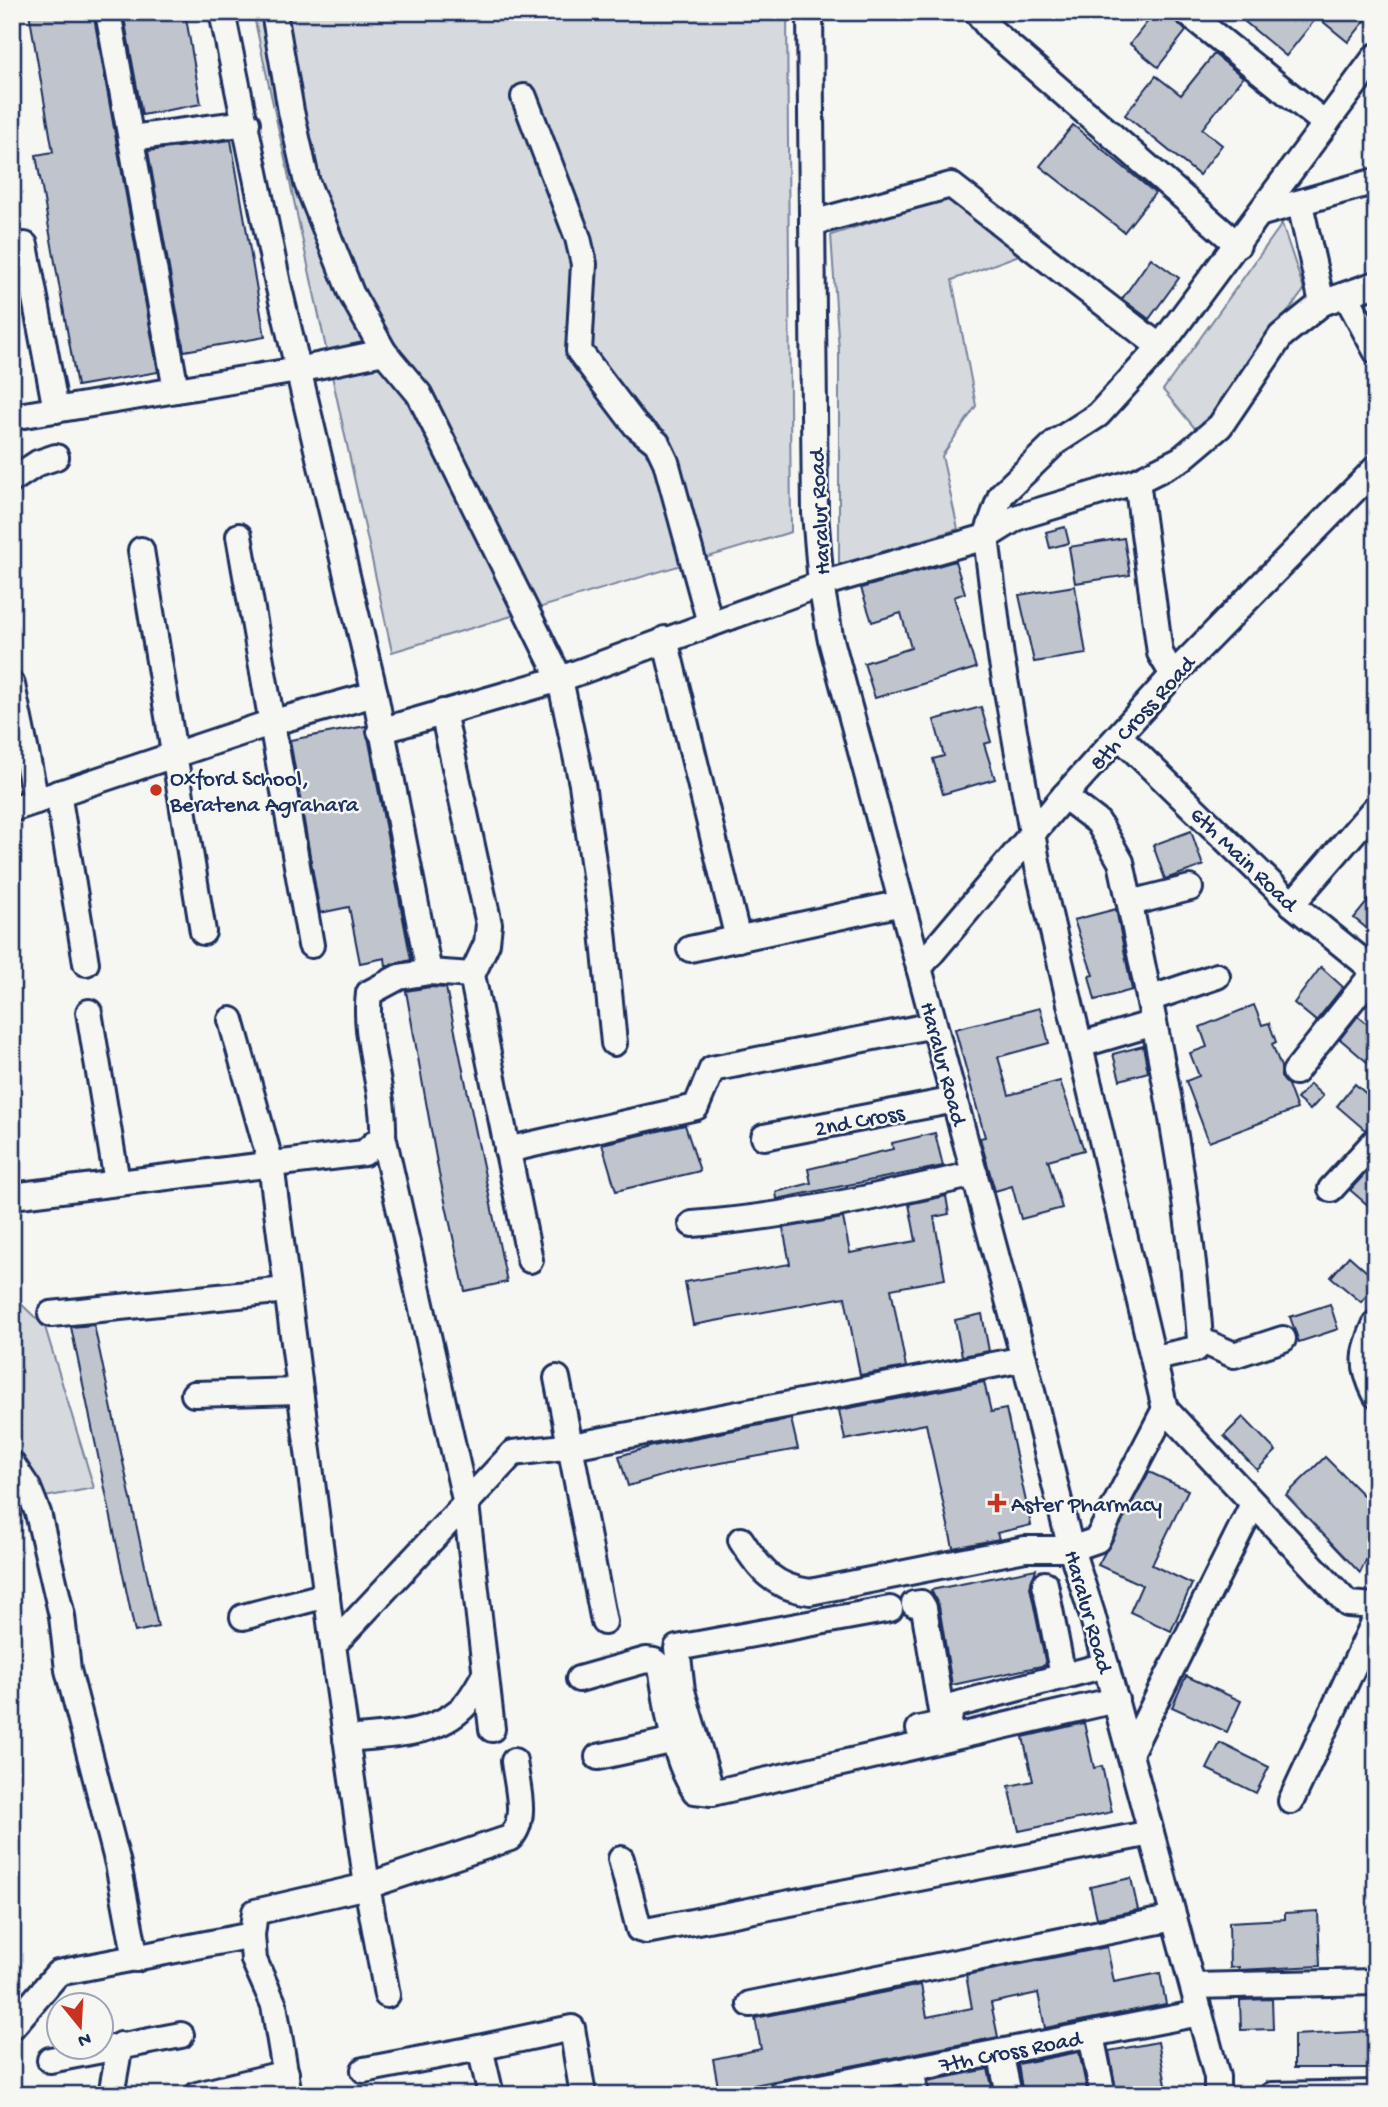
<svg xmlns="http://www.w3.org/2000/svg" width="1388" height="2107" viewBox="0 0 1388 2107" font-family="'Gochi Hand',sans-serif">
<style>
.green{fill:#d6d9dd;stroke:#78849e;stroke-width:2}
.building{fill:#c0c4cd;stroke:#1b2f5e;stroke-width:2}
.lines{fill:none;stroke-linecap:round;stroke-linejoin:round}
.minor-casing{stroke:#1b2f5e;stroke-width:30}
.minor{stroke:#f6f6f2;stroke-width:24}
.poi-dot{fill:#c8321e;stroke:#f6f6f2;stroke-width:2.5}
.labels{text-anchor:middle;stroke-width:5;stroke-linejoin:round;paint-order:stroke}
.street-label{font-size:23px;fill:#1b2f5e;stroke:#f6f6f2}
.poi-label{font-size:23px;fill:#1b2f5e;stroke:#f6f6f2;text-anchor:start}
</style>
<rect width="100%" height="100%" fill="#f6f6f2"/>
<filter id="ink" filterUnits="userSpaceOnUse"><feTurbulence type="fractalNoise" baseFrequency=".0143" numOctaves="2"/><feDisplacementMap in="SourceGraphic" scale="14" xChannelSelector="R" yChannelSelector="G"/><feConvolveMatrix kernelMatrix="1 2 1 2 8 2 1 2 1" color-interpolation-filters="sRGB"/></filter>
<g filter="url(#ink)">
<!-- green -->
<g class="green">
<path d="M253 12H787L791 532 392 652Z"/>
<path d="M946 198 1022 254 952 280 976 406 942 456 958 529 839 566V350L831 235Z"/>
<path d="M1282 224 1304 290 1198 432 1163 390Z"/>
<path d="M12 1295 45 1327 94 1488 12 1503Z"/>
</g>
<!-- building -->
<g class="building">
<path d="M29 12H93L158 372 77 386 36 155 53 152Z"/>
<path d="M123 12H185L201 104 142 115Z"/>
<path d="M1155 12H1168L1186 31 1158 67 1130 44Z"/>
<path d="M1251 12H1303L1314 21 1286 56 1244 21Z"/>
<path d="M1311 12H1372L1348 42Z"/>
<path d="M1214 54 1243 77 1202 129 1222 145 1199 175 1125 115 1156 76 1181 95Z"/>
<path d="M1073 125 1155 193 1124 232 1040 166Z"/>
<path d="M231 140 265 337 184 351 148 151Z"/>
<path d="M1151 258 1179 278 1149 319 1122 299Z"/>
<path d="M1065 527 1069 543 1050 548 1046 532Z"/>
<path d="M1124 538 1130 575 1075 583 1069 547Z"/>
<path d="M955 561 965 593 954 597 976 668 875 698 864 663 911 648 901 613 872 622 861 588Z"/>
<path d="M1075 586 1086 654 1034 662 1019 595Z"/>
<path d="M981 707 991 742 984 744 995 779 943 794 933 759 944 756 934 720Z"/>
<path d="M366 726 411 960 386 966 385 958 360 963 349 907 320 913 290 740Z"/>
<path d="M1191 831 1203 866 1165 879 1153 845Z"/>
<path d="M1376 891V936L1354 918Z"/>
<path d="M1116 909 1132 990 1095 1000 1089 976 1093 975 1074 920Z"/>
<path d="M1321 967 1343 987 1316 1021 1294 1003Z"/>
<path d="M430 987 446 988 507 1282 465 1291 439 1174 406 991Z"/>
<path d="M1254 1005 1262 1025 1269 1023 1276 1042 1272 1044 1281 1067V1077L1288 1085 1297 1109 1209 1142 1186 1081 1199 1076 1190 1053 1207 1047 1200 1027Z"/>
<path d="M1040 1008 1049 1043 998 1057 1009 1095 1060 1081 1084 1150 1048 1160 1062 1208 1021 1219 1012 1186 995 1191 980 1138 985 1137 955 1029Z"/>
<path d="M1358 1016 1376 1031V1055L1368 1063 1340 1039Z"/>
<path d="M1143 1046 1148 1072 1120 1080 1113 1054Z"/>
<path d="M1310 1084 1323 1096 1310 1110 1297 1099Z"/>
<path d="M1355 1084 1376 1102V1119L1365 1130 1337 1106Z"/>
<path d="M685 1125 700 1171 616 1191 602 1144Z"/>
<path d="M935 1133 943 1166 777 1199 776 1192 811 1183 808 1169 893 1149 892 1143Z"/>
<path d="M1376 1162V1212L1350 1190Z"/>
<path d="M946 1196 949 1214 934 1217 945 1279 891 1289 906 1367 860 1375 845 1297 693 1325 685 1282 790 1264 783 1228 843 1218 850 1253 916 1241 909 1204Z"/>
<path d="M1349 1256 1376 1280V1285L1361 1302 1331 1277Z"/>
<path d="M1330 1304 1338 1329 1299 1342 1290 1317Z"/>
<path d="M982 1314 989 1351 962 1356 955 1320Z"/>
<path d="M94 1325 158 1627 135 1632 71 1327Z"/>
<path d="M984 1382 991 1412 1006 1409 1031 1525 997 1533 999 1539 953 1548 926 1424 845 1440 839 1410Z"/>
<path d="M1243 1417 1276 1451 1257 1470 1224 1436Z"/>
<path d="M791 1419 798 1449 682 1470 628 1486 619 1456 653 1446Z"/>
<path d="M1325 1457 1376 1508V1540L1360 1573 1286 1495Z"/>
<path d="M1149 1472 1188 1490 1152 1565 1192 1584 1171 1631 1130 1612 1142 1585 1098 1565Z"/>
<path d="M1036 1569 1030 1587 1046 1665 952 1685 939 1606 931 1590Z"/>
<path d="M1186 1676 1241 1701 1227 1732 1172 1707Z"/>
<path d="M1084 1723 1094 1768 1102 1766 1112 1812 1019 1831 1009 1786 1033 1781 1023 1737Z"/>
<path d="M1220 1743 1269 1767 1256 1793 1207 1769Z"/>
<path d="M1131 1878 1138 1910 1097 1918 1090 1887Z"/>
<path d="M1318 1911 1320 1966 1239 1970V1967L1230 1968 1229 1922 1285 1919V1913Z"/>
<path d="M1107 1947 1114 1982 1160 1973 1166 2004 1045 2028 1038 1993 991 2003 998 2037 719 2092 713 2059 761 2049 755 2018 921 1985 927 2017 972 2008 966 1975Z"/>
<path d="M1272 1999 1273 2029 1241 2030 1240 2000Z"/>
<path d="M1376 2031V2068H1294V2035Z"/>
<path d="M1158 2042 1168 2095H1117L1109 2051Z"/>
<path d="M1079 2052 1088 2095H1023L1018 2064Z"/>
<path d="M988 2069 994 2095H931L928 2081Z"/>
</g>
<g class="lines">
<defs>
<g id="minor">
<path d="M108 12 176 390"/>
<path d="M274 12 291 111 307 183 351 293 384 352 419 394 560 679 582 784 603 931 614 1043"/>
<path d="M810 12 815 513 821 584 830 636 1024 1359 1071 1549 1092 1614 1217 2077V2095"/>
<path d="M977 12 991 30 1238 245"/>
<path d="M1186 12 1326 124"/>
<path d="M1376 56 1160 347 1098 415 1056 442 1001 495 986 537 1001 657 1038 867 1165 1409 1348 1604 1376 1606"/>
<path d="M524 97 578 238 584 264 579 351 636 426 657 443 666 462 710 623"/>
<path d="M131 138 247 123"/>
<path d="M1300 204 1322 303"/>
<path d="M1262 213 1376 181"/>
<path d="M812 223 951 185 1160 347"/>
<path d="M25 245 56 410"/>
<path d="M1346 295 1376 351"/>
<path d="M12 417 298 370 384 352"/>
<path d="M12 480 38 463 56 457"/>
<path d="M1137 481 1181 459 1220 426 1281 336 1322 303 1376 284"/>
<path d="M239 536 311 945"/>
<path d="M141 550 203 932"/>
<path d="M665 639 738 939"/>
<path d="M12 685 36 801"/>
<path d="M443 712 489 924 487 943 472 975 530 1260"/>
<path d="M380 731 560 679 821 584 986 537 1018 517 1137 481 1160 653 1173 675"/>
<path d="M1120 737 1292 904 1376 972"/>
<path d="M58 793 86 963"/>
<path d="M1064 796 1098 822 1121 862C1154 1020 1189 1179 1200 1340L1196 1349 1155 1358"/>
<path d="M12 809 270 723 375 694"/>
<path d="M1130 903 1190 888"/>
<path d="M1292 904 1376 807"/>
<path d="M690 949 902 903"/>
<path d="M919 968 1064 796 1173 675 1376 468"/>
<path d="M429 972 472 975"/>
<path d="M1149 999 1217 976"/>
<path d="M89 1012 117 1182"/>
<path d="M231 1020 271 1164 333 1645"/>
<path d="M1080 1045 1154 1023"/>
<path d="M1295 1072 1376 970"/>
<path d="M383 1136 466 1504 492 1729"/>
<path d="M764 1137 955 1100"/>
<path d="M507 1150 696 1107 712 1069 934 1025"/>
<path d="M1331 1189 1376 1140"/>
<path d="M12 1196 364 1153 383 1136C385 1087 363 1041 369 993L399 977 429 972 375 694 278 284 222 12"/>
<path d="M692 1224C788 1217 881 1196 975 1174"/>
<path d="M51 1314 287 1290"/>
<path d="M1376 1323C1363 1352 1361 1366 1376 1395"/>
<path d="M1200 1340 1234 1355 1283 1339"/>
<path d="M557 1378 604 1622"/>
<path d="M194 1394 300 1391"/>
<path d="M12 1464 28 1488 38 1513 62 1616 68 1670 118 1864 136 1959"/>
<path d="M741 1540C760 1570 773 1587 810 1592L1025 1549H1071L1097 1540 1165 1409"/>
<path d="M1045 1584 1063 1676"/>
<path d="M914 1604 921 1603 924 1608 943 1723"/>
<path d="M243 1617 327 1595"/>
<path d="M579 1679 646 1660 654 1661 661 1667C668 1707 672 1757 695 1791L712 1793 1116 1700"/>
<path d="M919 1729 949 1722 951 1706 1106 1665"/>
<path d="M346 1739C383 1735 431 1736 460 1710 471 1701 478 1686 485 1674"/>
<path d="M1130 1753 1253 1504"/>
<path d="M598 1757 675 1740"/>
<path d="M712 1793 682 1691 677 1648 890 1609"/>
<path d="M1291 1801 1376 1618"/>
<path d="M621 1859 639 1929 646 1931 1151 1833"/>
<path d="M1193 1986 1376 1982"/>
<path d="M387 1995 367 1886 510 1838C528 1819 517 1787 514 1761"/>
<path d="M750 2004 1174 1918"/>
<path d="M12 2027 58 1973 252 1935"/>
<path d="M1091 2035 1103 2095"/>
<path d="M469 2050 572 2028 583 2095"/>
<path d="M1000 2052 1009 2095"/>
<path d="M50 2060 181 2035"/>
<path d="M911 2069 916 2095"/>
<path d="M364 2070 469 2050 481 2052 491 2095"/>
<path d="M111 2095 120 2045"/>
<path d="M197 2095 286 2073"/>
<path d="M289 2095 274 2005 254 1960 252 1935 255 1912 367 1886 333 1645 513 1453 572 1446 1024 1359"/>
<path d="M779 2095 1200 2013"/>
<path d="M1272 2095 1376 2093"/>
</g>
</defs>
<!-- minor casing -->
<use href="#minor" class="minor-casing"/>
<!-- minor -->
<use href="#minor" class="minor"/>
</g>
</g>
<!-- markers -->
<g class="poi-dot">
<circle cx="156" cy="790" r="7"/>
<path d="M993.5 1492.5h7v7h7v7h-7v7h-7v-7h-7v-7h7z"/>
</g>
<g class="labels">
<!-- street labels -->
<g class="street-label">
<text transform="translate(818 512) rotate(-93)" y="8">Haralur Road</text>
<text transform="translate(1141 712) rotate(-48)" y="8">8th Cross Road</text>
<text transform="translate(1245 858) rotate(44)" y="8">6th Main Road</text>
<text transform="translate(945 1063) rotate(75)" y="8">Haralur Road</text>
<text transform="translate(859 1119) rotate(-11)" y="8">2nd Cross</text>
<text transform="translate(1090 1611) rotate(74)" y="8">Haralur Road</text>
<text transform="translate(1010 2050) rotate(-11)" y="8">7th Cross Road</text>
</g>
<!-- poi labels -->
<g class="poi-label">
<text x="170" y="785">Oxford School,<tspan x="170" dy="26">Beratena Agrahara</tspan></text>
<text x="1011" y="1511">Aster Pharmacy</text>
</g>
</g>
<!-- margin -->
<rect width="1388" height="2107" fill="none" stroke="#f6f6f2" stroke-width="42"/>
<rect x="21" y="21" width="1346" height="2065" fill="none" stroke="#1b2f5e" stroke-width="2.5" filter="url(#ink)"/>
<!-- north arrow -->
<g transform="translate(80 2026) rotate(162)"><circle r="33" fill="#f6f6f2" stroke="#9ea6b7" stroke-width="2"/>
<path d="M0-5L12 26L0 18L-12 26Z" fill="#c8321e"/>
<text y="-10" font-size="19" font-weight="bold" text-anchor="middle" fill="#1b2f5e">N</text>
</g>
</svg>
